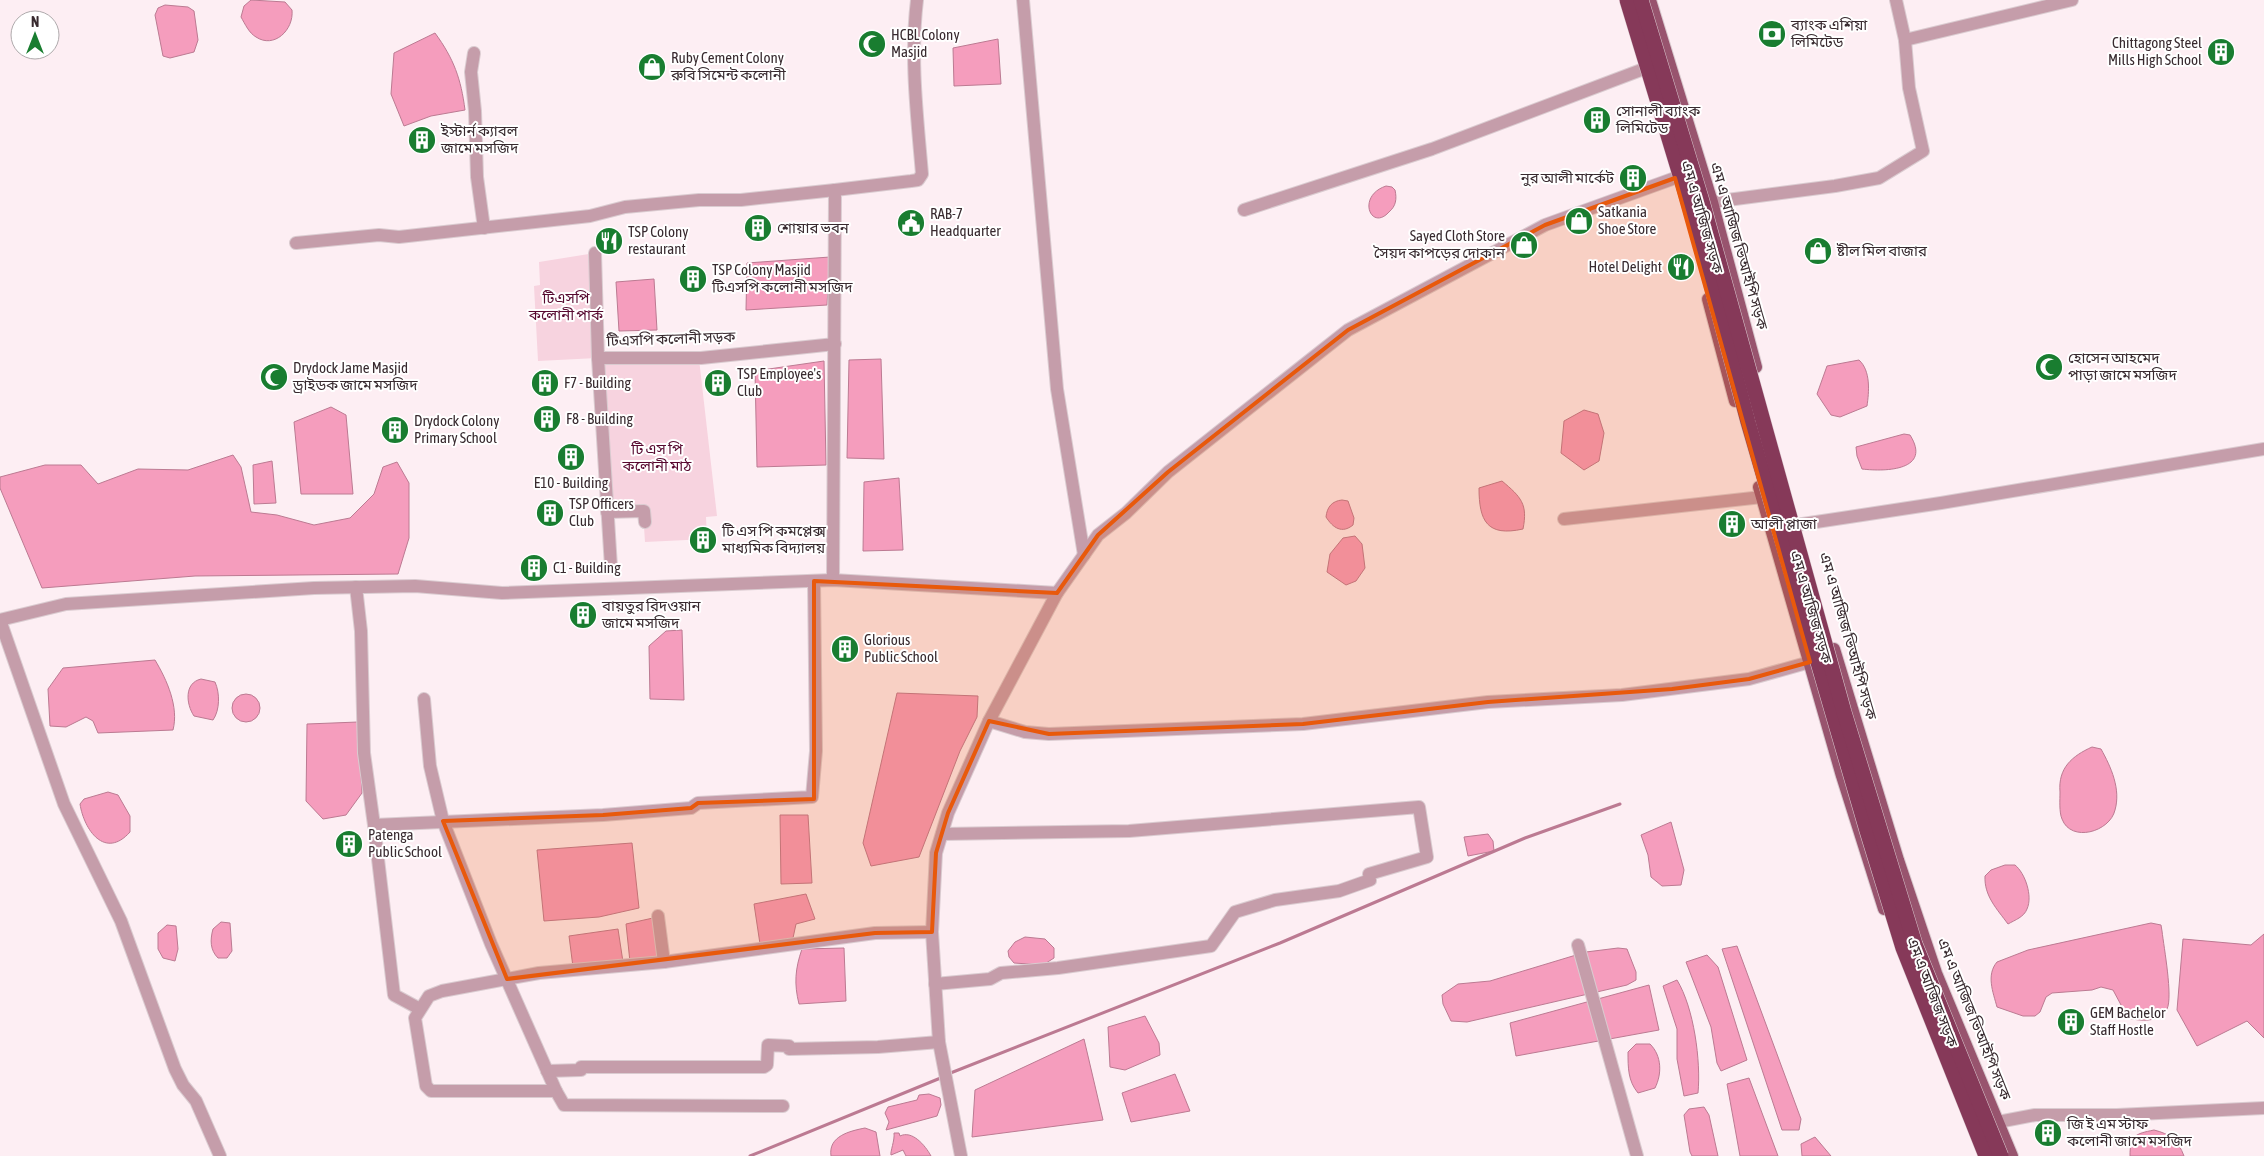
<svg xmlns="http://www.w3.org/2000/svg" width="2264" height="1156" viewBox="0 0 2264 1156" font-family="'Asap Condensed','Noto Sans Bengali',sans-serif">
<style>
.green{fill:#f7d3df}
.water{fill:#f59dbd;stroke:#bc7a92}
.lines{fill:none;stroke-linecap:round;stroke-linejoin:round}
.stream{stroke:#bc7a92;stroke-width:3}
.minor-casing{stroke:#dacbd0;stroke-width:14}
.major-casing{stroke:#dacbd0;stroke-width:14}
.minor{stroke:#c59daa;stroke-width:12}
.major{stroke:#98546e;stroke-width:12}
.highway-bridge-casing{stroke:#dacbd0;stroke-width:16;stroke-linecap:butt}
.highway-bridge{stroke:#863959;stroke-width:15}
.marked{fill:#e8590c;fill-opacity:0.2;stroke:#e8590c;stroke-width:4;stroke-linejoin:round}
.labels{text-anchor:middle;stroke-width:4;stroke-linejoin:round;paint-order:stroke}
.poi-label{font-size:15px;fill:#382a2f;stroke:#fff;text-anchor:start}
.street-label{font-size:15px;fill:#382a2f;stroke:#fff}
.park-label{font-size:15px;fill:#570930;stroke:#fff}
</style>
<rect width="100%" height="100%" fill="#fdeef3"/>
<!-- green -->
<path class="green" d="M595 253 598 358 699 359 717 516 706 517 707 539 645 542 643 512 607 513 597 358 538 361 534 286 540 285 539 262Z"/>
<!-- water -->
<g class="water">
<path d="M251 0 285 2 292 10C294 30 274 49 256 37 249 33 245 24 241 17L244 6Z"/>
<path d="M165 5 188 7 194 11 198 40 194 52 170 58 163 56 155 15 158 8Z"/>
<path d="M435 33C454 59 461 79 465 110L431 116 404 126 391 94 394 53Z"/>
<path d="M998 39 1001 84 954 86 953 48Z"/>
<path d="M1386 186 1392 187 1395 190C1397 199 1396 206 1389 212 1371 232 1356 196 1386 186Z"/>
<path d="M830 257 827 305 746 310 747 263Z"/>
<path d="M654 279 657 330 619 331 616 282Z"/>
<path d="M881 359 884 459 847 458 849 360Z"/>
<path d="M1859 360C1871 371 1869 392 1867 406L1840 417 1831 415 1817 394 1827 366Z"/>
<path d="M824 361 826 465 757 467 755 371Z"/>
<path d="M331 407 346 415 353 494H301L294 422Z"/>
<path d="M1584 410 1598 414 1604 433 1599 461 1584 470 1561 453 1564 421Z"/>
<path d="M1904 434 1910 435C1932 470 1887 472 1862 469L1857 456 1856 447Z"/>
<path d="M233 455 241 467 251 512 277 515 314 525 350 518 374 494 383 467 397 462 409 483V538L398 574 195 576 42 588 0 488V477L45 465H81L98 484 138 469 188 470Z"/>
<path d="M272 461 276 503 254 504 253 465Z"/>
<path d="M899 478 903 550 863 551 864 482Z"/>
<path d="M1502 481C1521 497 1528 504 1523 529 1487 537 1479 521 1479 488Z"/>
<path d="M1342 500 1348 501 1354 518 1353 525C1342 534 1333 528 1326 517 1327 507 1332 501 1342 500Z"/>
<path d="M1355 536 1362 544 1365 568 1356 581 1346 585 1327 572 1330 554 1343 538Z"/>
<path d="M682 630 684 700 650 699 649 646 666 631Z"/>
<path d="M155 660C167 680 179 707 173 730L98 733 93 721 86 717 66 727 50 726 48 689 63 668Z"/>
<path d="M201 679 215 682C220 693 220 710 213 720L194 716C186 704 184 683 201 679Z"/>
<path d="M897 693 978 696 977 717 960 751 919 857 871 866 863 843Z"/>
<circle cx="246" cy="708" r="14"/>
<path d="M358 722 362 793 346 815 323 819 306 801 307 724Z"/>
<path d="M2092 747 2101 749C2111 767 2121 789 2115 810 2110 832 2071 843 2062 819 2059 812 2060 800 2060 792 2058 768 2072 756 2092 747Z"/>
<path d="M108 792 118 795 130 816V832C105 860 84 830 80 804L84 799Z"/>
<path d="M780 815H808L812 883 781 884Z"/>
<path d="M1671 822 1684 870 1681 885 1662 886 1651 877 1648 855 1641 835Z"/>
<path d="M1488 834 1493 841 1494 851 1468 856 1464 837Z"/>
<path d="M632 843 639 908 599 917 544 921 537 850Z"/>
<path d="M2005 865H2015C2025 873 2033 896 2027 909 2024 917 2015 920 2008 924 1997 909 1984 896 1985 876L1991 870Z"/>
<path d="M806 894 815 919 796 924 793 938 760 944 754 904Z"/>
<path d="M653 918 660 960 630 962 626 924Z"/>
<path d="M221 922 230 923 232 951 227 958H218C210 950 210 940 213 929Z"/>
<path d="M2151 923 2161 925 2162 931C2164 948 2173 997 2167 1009 2160 1023 2140 1021 2128 1018L2113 990 2101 987 2092 990 2052 993 2046 997 2040 1012 2035 1016H2023L1997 1007C1993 992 1986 975 1997 962L2028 950Z"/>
<path d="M167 925 176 926 178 949 175 961 163 958 158 949V933Z"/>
<path d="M618 929 623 962 573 967 569 936Z"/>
<path d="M2264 934V1038L2247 1021 2197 1046 2177 1010 2183 939 2251 945Z"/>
<path d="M1025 937 1045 939 1054 948V958L1043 965 1014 963 1009 957 1008 951 1015 942Z"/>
<path d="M1737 946 1801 1119 1799 1130H1782L1722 949Z"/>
<path d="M844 948 846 1001 799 1004C794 984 795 969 802 949Z"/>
<path d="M1618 948 1627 949 1636 972V980L1627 985 1467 1022 1451 1021 1443 1004 1442 995 1458 984 1490 981 1586 952Z"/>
<path d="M1707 955 1718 967 1747 1060 1721 1071 1717 1063 1711 1027 1686 962Z"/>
<path d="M1677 980C1694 1008 1701 1061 1698 1093L1684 1096 1677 1059V1029L1663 986Z"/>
<path d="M1649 985 1659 1030 1516 1056 1510 1023Z"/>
<path d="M1145 1016 1159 1043 1160 1055 1125 1070 1110 1067 1108 1027Z"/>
<path d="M1084 1039 1103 1120 972 1137 975 1090Z"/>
<path d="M1636 1044H1650C1662 1056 1662 1074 1655 1088L1638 1093C1628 1081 1628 1068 1628 1052Z"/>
<path d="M1175 1074 1190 1111 1131 1122 1122 1093Z"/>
<path d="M1749 1078 1778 1156H1740L1727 1084Z"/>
<path d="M929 1094 940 1098 941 1105 937 1116 886 1130 889 1122 885 1113 888 1107 917 1100 919 1095Z"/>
<path d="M1704 1107 1709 1115 1718 1156H1692L1690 1152 1684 1115 1689 1109Z"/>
<path d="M865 1128 876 1132 880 1156H831C828 1136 850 1131 865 1128Z"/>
<path d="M2154 1130C2170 1134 2178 1140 2184 1156H2130C2130 1135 2135 1134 2154 1130Z"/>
<path d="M894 1133H899L900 1136C912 1130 925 1145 931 1156H906L903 1150 891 1155C890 1152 895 1140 894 1133Z"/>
<path d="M1815 1137 1831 1156H1802L1801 1144Z"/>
</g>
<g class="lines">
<!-- stream -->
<g class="stream">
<path d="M948 1074 1280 943 1525 838 1620 804"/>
<path d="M750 1156 943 1077"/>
</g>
<defs>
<g id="minor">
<path d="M1023 0 1057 389 1084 555"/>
<path d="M1905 40 2072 0"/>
<path d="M474 53 471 72 475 111 477 177 484 228"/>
<path d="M1712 202 1835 186 1879 178 1923 151 1909 88 1905 40 1896 0"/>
<path d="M1244 210 1432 149 1641 70"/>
<path d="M296 243 379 235 399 237 590 216 625 207 699 200H741L835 190"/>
<path d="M595 253 598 358"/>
<path d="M607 512 644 511 645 522"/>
<path d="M1564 519 1762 497"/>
<path d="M1783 527 1941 503 2264 449"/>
<path d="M611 567 598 358H701L835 344"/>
<path d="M833 580 835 190 911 181 918 180 922 174C917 115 910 58 917 0"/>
<path d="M356 587 361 631 364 753 374 825"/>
<path d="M0 620 66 604 314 588 415 586 502 593 833 580 1057 593 1098 535 1126 513 1168 472 1348 330 1545 225 1675 178"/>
<path d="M0 620 64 804 121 921 175 1069 183 1085 196 1101 220 1156"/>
<path d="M424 699 430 766 443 821 491 944 556 1091"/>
<path d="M989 721 1025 732 1049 734 1303 724 1488 702 1622 695 1749 679 1810 662"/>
<path d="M658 916 664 962"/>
<path d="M1578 945 1637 1156"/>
<path d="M935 984 990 979 1001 973 1058 968 1211 946 1235 912 1275 900 1339 891 1370 880 1369 874 1427 857 1419 807 1129 831 942 834"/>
<path d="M420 1009 394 995 374 825 603 815 691 808 698 803 812 797 816 751 814 581"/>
<path d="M547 1071 581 1070V1067H764L767 1065 768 1045 789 1046V1049L878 1047 939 1042"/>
<path d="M783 1106 564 1105 556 1091H431L426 1086 415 1018 429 996 442 991 539 973 664 962 875 933 932 932"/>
<path d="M1998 1122 2035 1115H2117L2264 1108"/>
<path d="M961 1156 939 1042 932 932 936 853 948 813 989 721 1057 593"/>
</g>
<g id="major">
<path d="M1650 0 1712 202 1756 367"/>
<path d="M1708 299 1735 401"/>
<path d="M1759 487 1842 776 1884 909"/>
<path d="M1834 649 1898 860 1936 973 2012 1156"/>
</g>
</defs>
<!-- minor casing -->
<use href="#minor" class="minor-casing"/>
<!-- major casing -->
<use href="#major" class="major-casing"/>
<!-- minor -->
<use href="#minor" class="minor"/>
<!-- major -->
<use href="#major" class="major"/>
<defs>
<g id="highway-bridge">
<path d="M1627 0 1697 231 1748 422 1867 831 1903 948 1986 1156"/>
<path d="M1641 0 1702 201 1844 712 1915 944 2001 1156"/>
</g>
</defs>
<!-- highway-bridge casing -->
<use href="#highway-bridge" class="highway-bridge-casing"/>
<!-- highway-bridge -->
<use href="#highway-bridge" class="highway-bridge"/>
</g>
<!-- marked area -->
<path class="marked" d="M1675 178 1810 662 1749 679 1672 689 1488 702 1303 724 1049 734 989 721 948 813 936 853 932 932 875 933 507 979 443 821 603 815 691 808 698 803 814 799V581L1057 593 1098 535 1168 472 1348 330 1545 225Z"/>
<!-- icons -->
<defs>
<symbol id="bank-disc" viewBox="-11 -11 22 22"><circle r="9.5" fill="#197d30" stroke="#fff"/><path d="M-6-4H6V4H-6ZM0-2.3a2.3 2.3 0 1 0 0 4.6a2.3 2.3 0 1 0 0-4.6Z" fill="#fff"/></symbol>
<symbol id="mosque-disc" viewBox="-11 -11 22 22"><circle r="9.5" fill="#197d30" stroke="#fff"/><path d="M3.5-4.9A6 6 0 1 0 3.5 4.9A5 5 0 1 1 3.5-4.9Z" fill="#fff"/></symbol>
<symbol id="building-disc" viewBox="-11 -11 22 22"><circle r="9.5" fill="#197d30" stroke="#fff"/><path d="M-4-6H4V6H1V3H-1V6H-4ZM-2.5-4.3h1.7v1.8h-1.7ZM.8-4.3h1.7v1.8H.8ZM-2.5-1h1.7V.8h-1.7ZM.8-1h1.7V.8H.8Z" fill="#fff"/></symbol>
<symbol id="shop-disc" viewBox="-11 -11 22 22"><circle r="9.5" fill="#197d30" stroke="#fff"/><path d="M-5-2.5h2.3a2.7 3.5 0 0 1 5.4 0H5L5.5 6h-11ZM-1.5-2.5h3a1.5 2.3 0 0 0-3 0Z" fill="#fff"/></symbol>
<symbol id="civic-disc" viewBox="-11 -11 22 22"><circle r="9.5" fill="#197d30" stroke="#fff"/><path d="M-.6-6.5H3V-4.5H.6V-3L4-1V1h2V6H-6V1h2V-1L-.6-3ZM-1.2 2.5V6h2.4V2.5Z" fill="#fff"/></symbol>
<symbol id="restaurant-disc" viewBox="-11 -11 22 22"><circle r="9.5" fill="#197d30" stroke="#fff"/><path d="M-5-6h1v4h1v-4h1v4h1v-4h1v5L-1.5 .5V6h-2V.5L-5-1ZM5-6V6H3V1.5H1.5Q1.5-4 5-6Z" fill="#fff"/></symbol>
</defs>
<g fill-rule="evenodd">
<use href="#bank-disc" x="1756" y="18" width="32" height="32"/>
<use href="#mosque-disc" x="856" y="28" width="32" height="32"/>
<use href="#building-disc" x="2205" y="36" width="32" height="32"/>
<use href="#shop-disc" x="636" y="51" width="32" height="32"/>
<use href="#building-disc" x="1581" y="104" width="32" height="32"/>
<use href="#building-disc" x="406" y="124" width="32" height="32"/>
<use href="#building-disc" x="1617" y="162" width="32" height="32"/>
<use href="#shop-disc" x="1563" y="205" width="32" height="32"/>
<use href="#civic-disc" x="895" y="207" width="32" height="32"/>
<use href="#building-disc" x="742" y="212" width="32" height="32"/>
<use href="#restaurant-disc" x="593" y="225" width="32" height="32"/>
<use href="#shop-disc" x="1508" y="229" width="32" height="32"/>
<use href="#shop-disc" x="1802" y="235" width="32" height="32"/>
<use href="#restaurant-disc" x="1665" y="251" width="32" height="32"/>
<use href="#building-disc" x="677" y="263" width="32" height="32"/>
<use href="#mosque-disc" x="2033" y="351" width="32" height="32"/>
<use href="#mosque-disc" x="258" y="361" width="32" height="32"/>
<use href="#building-disc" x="529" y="367" width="32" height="32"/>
<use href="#building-disc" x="702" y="367" width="32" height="32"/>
<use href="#building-disc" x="531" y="403" width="32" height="32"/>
<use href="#building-disc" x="379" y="414" width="32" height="32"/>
<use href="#building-disc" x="555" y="441" width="32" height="32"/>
<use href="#building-disc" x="534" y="497" width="32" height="32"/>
<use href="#building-disc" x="1716" y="508" width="32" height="32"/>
<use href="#building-disc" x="687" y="524" width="32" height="32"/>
<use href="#building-disc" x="518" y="552" width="32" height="32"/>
<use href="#building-disc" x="567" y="599" width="32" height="32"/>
<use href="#building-disc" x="829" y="633" width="32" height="32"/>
<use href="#building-disc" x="333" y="828" width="32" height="32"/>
<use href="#building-disc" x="2055" y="1006" width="32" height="32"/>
<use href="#building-disc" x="2032" y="1117" width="32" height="32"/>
</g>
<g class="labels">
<!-- poi labels -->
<g class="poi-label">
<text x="1791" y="30">ব্যাংক এশিয়া<tspan x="1791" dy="17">লিমিটেড</tspan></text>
<text x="891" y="40">HCBL Colony<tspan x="891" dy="17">Masjid</tspan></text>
<text x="2202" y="48" text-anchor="end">Chittagong Steel<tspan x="2202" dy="17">Mills High School</tspan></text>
<text x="671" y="63">Ruby Cement Colony<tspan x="671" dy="17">রুবি সিমেন্ট কলোনী</tspan></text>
<text x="1616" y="116">সোনালী ব্যাংক<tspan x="1616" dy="17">লিমিটেড</tspan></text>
<text x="441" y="136">ইস্টার্ন ক্যাবল<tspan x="441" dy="17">জামে মসজিদ</tspan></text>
<text x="1614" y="183" text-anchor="end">নুর আলী মার্কেট</text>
<text x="1598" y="217">Satkania<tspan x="1598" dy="17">Shoe Store</tspan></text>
<text x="930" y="219">RAB-7<tspan x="930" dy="17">Headquarter</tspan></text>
<text x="777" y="233">শোয়ার ভবন</text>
<text x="628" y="237">TSP Colony<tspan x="628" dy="17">restaurant</tspan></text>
<text x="1505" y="241" text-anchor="end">Sayed Cloth Store<tspan x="1505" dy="17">সৈয়দ কাপড়ের দোকান</tspan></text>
<text x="1837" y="256">ষ্টীল মিল বাজার</text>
<text x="1662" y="272" text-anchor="end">Hotel Delight</text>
<text x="712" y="275">TSP Colony Masjid<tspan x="712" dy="17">টিএসপি কলোনী মসজিদ</tspan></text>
<text x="2068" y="363">হোসেন আহমেদ<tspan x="2068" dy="17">পাড়া জামে মসজিদ</tspan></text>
<text x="293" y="373">Drydock Jame Masjid<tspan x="293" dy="17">ড্রাইডক জামে মসজিদ</tspan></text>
<text x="737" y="379">TSP Employee's<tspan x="737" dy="17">Club</tspan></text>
<text x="564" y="388">F7 - Building</text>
<text x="566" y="424">F8 - Building</text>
<text x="414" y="426">Drydock Colony<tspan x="414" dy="17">Primary School</tspan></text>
<text x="571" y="488" text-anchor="middle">E10 - Building</text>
<text x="569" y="509">TSP Officers<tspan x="569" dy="17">Club</tspan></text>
<text x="1751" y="529">আলী প্লাজা</text>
<text x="722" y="536">টি এস পি কমপ্লেক্স<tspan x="722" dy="17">মাধ্যমিক বিদ্যালয়</tspan></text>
<text x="553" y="573">C1 - Building</text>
<text x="602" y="611">বায়তুর রিদওয়ান<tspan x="602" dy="17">জামে মসজিদ</tspan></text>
<text x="864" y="645">Glorious<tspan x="864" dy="17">Public School</tspan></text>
<text x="368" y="840">Patenga<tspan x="368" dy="17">Public School</tspan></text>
<text x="2090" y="1018">GEM Bachelor<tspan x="2090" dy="17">Staff Hostle</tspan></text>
<text x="2067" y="1129">জি ই এম স্টাফ<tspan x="2067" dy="17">কলোনী জামে মসজিদ</tspan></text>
</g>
<!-- street labels -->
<g class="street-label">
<text transform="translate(1702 217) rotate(74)" y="5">এম এ আজিজ সড়ক</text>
<text transform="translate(1739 246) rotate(74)" y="5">এম এ আজিজ ভিআইপি সড়ক</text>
<text transform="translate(671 339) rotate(-2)" y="5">টিএসপি কলোনী সড়ক</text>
<text transform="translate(1811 607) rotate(74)" y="5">এম এ আজিজ সড়ক</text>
<text transform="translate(1848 636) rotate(74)" y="5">এম এ আজিজ ভিআইপি সড়ক</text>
<text transform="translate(1932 992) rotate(69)" y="5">এম এ আজিজ সড়ক</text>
<text transform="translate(1974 1019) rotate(68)" y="5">এম এ আজিজ ভিআইপি সড়ক</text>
</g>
<!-- park labels -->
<g class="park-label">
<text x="566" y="303">টিএসপি<tspan x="566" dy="17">কলোনী পার্ক</tspan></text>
<text x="657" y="454">টি এস পি<tspan x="657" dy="17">কলোনী মাঠ</tspan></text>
</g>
</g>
<!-- north arrow -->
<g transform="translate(35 35)"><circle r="24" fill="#ffffff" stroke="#afaaac"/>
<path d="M0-4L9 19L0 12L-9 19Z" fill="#197d30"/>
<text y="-8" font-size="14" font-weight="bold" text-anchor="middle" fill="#382a2f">N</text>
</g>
</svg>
